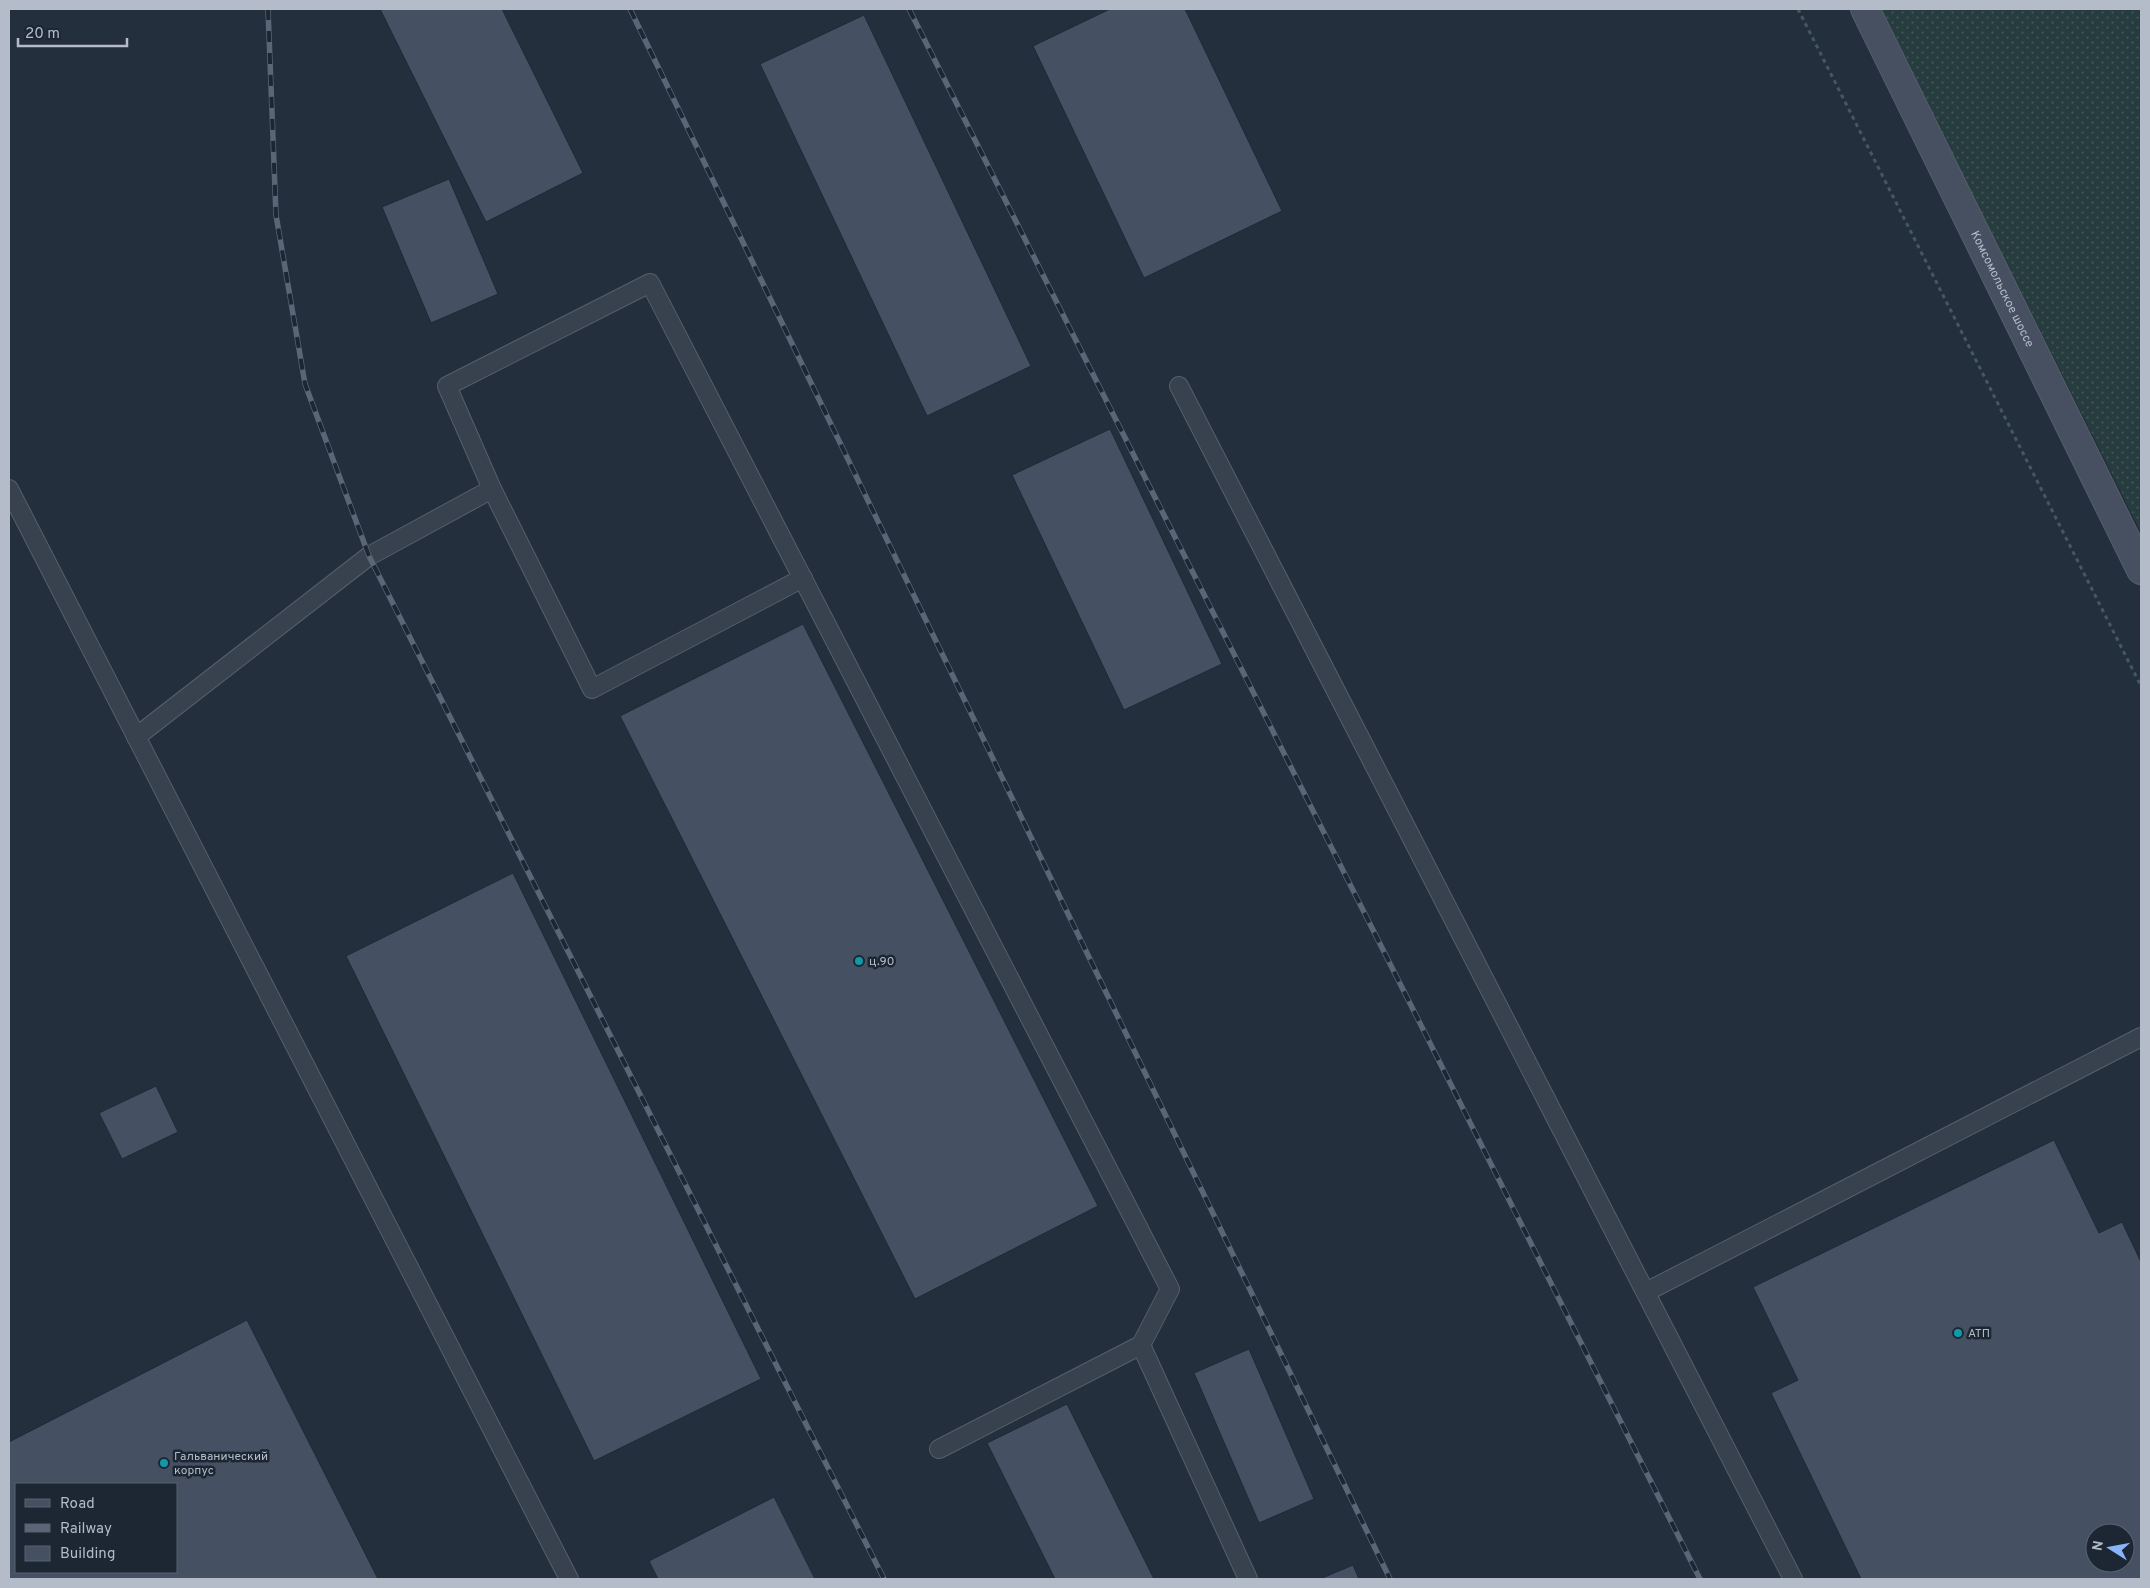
<svg xmlns="http://www.w3.org/2000/svg" width="2150" height="1588" viewBox="0 0 2150 1588" font-family="Overpass,sans-serif">
<style>
.grass{fill:url(#grass-dots)}
.building{fill:#455162;stroke:#1f2835;fill-rule:evenodd}
.lines{fill:none;stroke-linecap:round;stroke-linejoin:round}
.lane-casing{stroke:#565f6c;stroke-width:20}
.secondary-casing{stroke:#565f6c;stroke-width:30}
.path{stroke:#44595c;stroke-width:3;stroke-dasharray:4 4;stroke-linecap:butt}
.lane{stroke:#38414e;stroke-width:18}
.secondary{stroke:#465061;stroke-width:28}
.rail-casing{stroke:#5a6575;stroke-width:5.5}
.rail{stroke:#1d2633;stroke-width:4;stroke-dasharray:11;stroke-linecap:butt}
.culture-dot{fill:#0f9aa8;stroke:#1d2633;stroke-width:2}
.labels{text-anchor:middle;stroke-width:5;stroke-linejoin:round;paint-order:stroke}
.street-label{font-size:12px;fill:#b4bcc9;stroke:#1d2633}
.poi-label{font-size:12px;fill:#b4bcc9;stroke:#1d2633;text-anchor:start}
</style>
<defs>
<pattern id="grass-dots" width="8" height="8" patternUnits="userSpaceOnUse" patternTransform="scale(1.25)"><rect width="8" height="8" fill="#263c3f"/><path d="M2 2h.1M6 6h.1" fill="none" stroke="#435659" stroke-width="1.8" stroke-linecap="round"/></pattern>
</defs>
<rect width="100%" height="100%" fill="#242f3e"/>
<!-- grass -->
<path class="grass" d="M1880 9H2141V532Z"/>
<!-- building -->
<g class="building">
<path d="M380 9H502L583 173 486 222Z"/>
<path d="M1110 9H1185L1282 211 1144 278 1033 46Z"/>
<path d="M864 15 1031 366 927 416 760 64Z"/>
<path d="M449 179 498 294 431 323 382 207Z"/>
<path d="M1110 429 1222 664 1124 710 1012 475Z"/>
<path d="M803 624 1098 1206 915 1299 620 716Z"/>
<path d="M513 873 761 1379 594 1461 346 956Z"/>
<path d="M156 1086 178 1132 122 1159 99 1113Z"/>
<path d="M2054 1140 2099 1233 2122 1222 2141 1262V1579H1861L1771 1393 1798 1380 1753 1287ZM2095 1533H2125V1563H2095Z"/>
<path d="M247 1320 378 1579H9V1442ZM16 1484H176V1572H16Z"/>
<path d="M1249 1349 1314 1499 1259 1523 1194 1373Z"/>
<path d="M1067 1404 1154 1579H1055L987 1443Z"/>
<path d="M774 1497 815 1579H658L649 1561Z"/>
<path d="M1353 1565 1359 1579H1320Z"/>
</g>
<g class="lines">
<defs>
<g id="lane">
<path d="M1179 386 1793 1579"/>
<path d="M9 489 569 1579"/>
<path d="M492 489 592 689 803 578"/>
<path d="M136 737 369 556 492 489 447 386 650 283 1170 1289 1141 1345 1248 1579"/>
<path d="M1646 1292 2141 1037"/>
<path d="M939 1449 1141 1345"/>
</g>
<g id="secondary">
<path id="s1" d="M1865 9 2141 570"/>
</g>
</defs>
<!-- lane casing -->
<use href="#lane" class="lane-casing"/>
<!-- secondary casing -->
<use href="#secondary" class="secondary-casing"/>
<!-- path -->
<path class="path" d="M1798 9 2141 686"/>
<!-- lane -->
<use href="#lane" class="lane"/>
<!-- secondary -->
<use href="#secondary" class="secondary"/>
<defs>
<g id="rail">
<path d="M268 9 276 215 305 384 369 556 884 1579"/>
<path d="M630 9 1390 1579"/>
<path d="M909 9 1700 1579"/>
</g>
</defs>
<!-- rail casing -->
<use href="#rail" class="rail-casing"/>
<!-- rail -->
<use href="#rail" class="rail"/>
</g>
<!-- markers -->
<g class="culture-dot">
<circle cx="859" cy="961" r="5"/>
<circle cx="1958" cy="1333" r="5"/>
<circle cx="164" cy="1463" r="5"/>
</g>
<g class="labels">
<!-- street labels -->
<g class="street-label">
<text dy="4" stroke="none"><textPath href="#s1" startOffset="312">Комсомольское шоссе</textPath></text>
</g>
<!-- poi labels -->
<g class="poi-label">
<text x="869" y="965">ц.90</text>
<text x="1968" y="1337">АТП</text>
<text x="174" y="1460">Гальванический<tspan x="174" dy="14">корпус</tspan></text>
</g>
</g>
<!-- border -->
<rect width="2150" height="1588" fill="none" stroke="#b4bcc9" stroke-width="20"/>
<!-- legend -->
<rect x="15" y="1483" width="162" height="90" fill="#1d2633" stroke="#59626f"/>
<rect x="25" y="1499" width="25" height="8" fill="#465061" stroke="#59626f"/>
<text x="60" y="1508" font-size="15" fill="#b4bcc9">Road</text>
<rect x="25" y="1524" width="25" height="8" fill="#5a6575" stroke="#59626f"/>
<text x="60" y="1533" font-size="15" fill="#b4bcc9">Railway</text>
<rect x="25" y="1546" width="25" height="15" fill="#455162" stroke="#59626f"/>
<text x="60" y="1558" font-size="15" fill="#b4bcc9">Building</text>
<!-- north arrow -->
<g transform="translate(2110 1548) rotate(281)"><circle r="24" fill="#1d2633" stroke="#59626f"/>
<path d="M0-4L9 19L0 12L-9 19Z" fill="#8ab4f8"/>
<text y="-8" font-size="14" font-weight="bold" text-anchor="middle" fill="#b4bcc9">N</text>
</g>
<!-- scale -->
<path d="M18 38v8h109v-8" fill="none" stroke="#b4bcc9" stroke-width="2.5"/>
<text x="25" y="38" font-size="15" fill="#b4bcc9" stroke="#1d2633" stroke-width="4" paint-order="stroke">20 m</text>
</svg>
